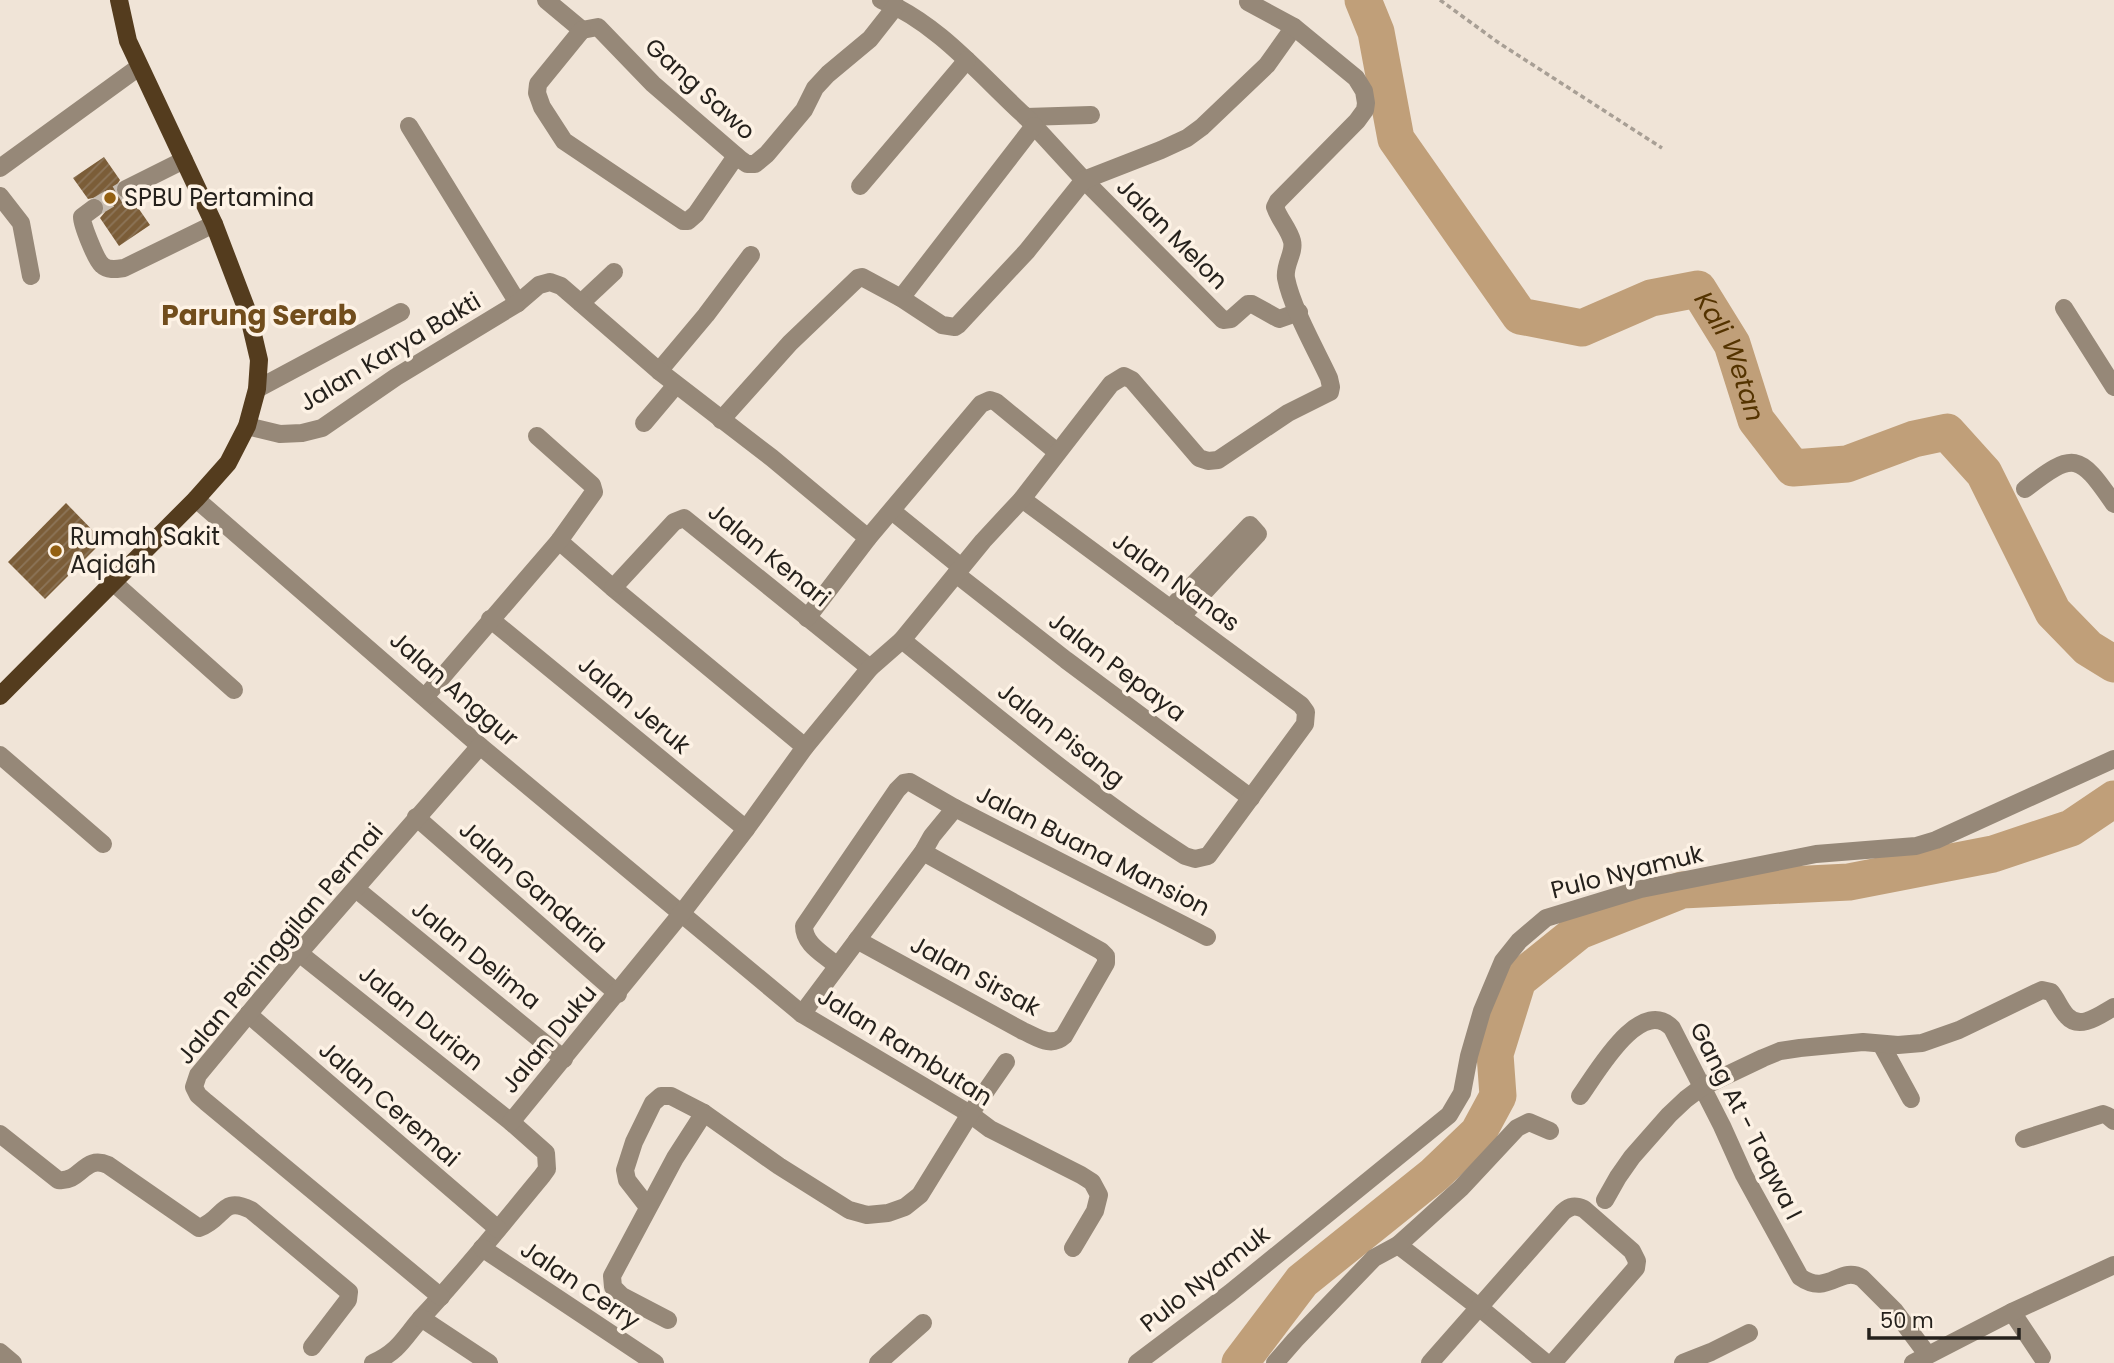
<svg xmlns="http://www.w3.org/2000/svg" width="2114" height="1363" viewBox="0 0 2114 1363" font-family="Poppins,sans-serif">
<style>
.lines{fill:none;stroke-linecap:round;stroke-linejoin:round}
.river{stroke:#c09f79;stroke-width:37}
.building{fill:url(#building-hatch)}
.minor-tunnel{stroke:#c7bdb2;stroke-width:18;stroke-dasharray:18 9;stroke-linecap:butt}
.path{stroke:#a89f95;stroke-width:3.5;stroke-dasharray:5 3.5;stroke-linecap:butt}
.minor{stroke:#968878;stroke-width:18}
.major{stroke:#543c1e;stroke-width:18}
.poi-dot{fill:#936012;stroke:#fdf2e5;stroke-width:2.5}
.labels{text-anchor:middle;stroke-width:7;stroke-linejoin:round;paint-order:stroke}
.street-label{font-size:24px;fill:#25211c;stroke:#fdf2e5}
.poi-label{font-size:24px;fill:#25211c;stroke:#fdf2e5;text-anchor:start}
.water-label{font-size:26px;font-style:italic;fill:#543300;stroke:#fdf2e5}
.quarter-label{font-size:28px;font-weight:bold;fill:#714d1c;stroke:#fdf2e5}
</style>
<defs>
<pattern id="building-hatch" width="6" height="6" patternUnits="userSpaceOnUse" patternTransform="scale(1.75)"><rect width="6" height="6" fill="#7b5d38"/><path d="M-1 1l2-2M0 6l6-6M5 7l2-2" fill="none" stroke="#8c7559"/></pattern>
</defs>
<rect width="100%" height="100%" fill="#f0e4d7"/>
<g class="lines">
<!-- river -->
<g class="river">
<path id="s1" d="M1363 0 1376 32 1396 139 1520 316 1582 328 1651 298 1698 289 1732 344 1756 420 1793 468 1847 464 1914 439 1947 432 1984 473 2053 612 2088 648 2114 664"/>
<path d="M1240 1363 1302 1281 1434 1175 1478 1133 1498 1096 1495 1054 1518 980 1579 931 1682 890 1849 882 1993 854 2071 828 2114 799"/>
</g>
</g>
<!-- building -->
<g class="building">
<path d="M104 157 120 180 115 188 116 195 125 200 132 199 150 225 119 246 100 218 105 212 103 202 98 197 88 199 73 178Z"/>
<path d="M66 503 103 541 45 599 8 562Z"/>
</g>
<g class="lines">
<!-- minor-tunnel -->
<path class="minor-tunnel" d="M94 208 126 189"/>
<!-- path -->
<path class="path" d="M1440 0 1499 43 1662 148"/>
<!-- minor -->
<g class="minor">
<path d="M546 0 582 30"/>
<path d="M881 0C938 23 981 76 1026 117L1091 115"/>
<path d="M582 30 598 27 653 84 740 159 747 164H755L767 154 804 110 815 88 828 74 870 39 896 6"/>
<path d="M582 30 538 84 537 93 542 107 564 141 683 221H688L696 214 736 156"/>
<path d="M1026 117 1084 180 1223 320 1231 319 1248 304H1252L1279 319 1299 312"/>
<path d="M409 126 518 303"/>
<path d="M0 168 139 67"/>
<path d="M860 186 967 60"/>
<path d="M126 189 184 160"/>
<path d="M0 196 21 223 31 276"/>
<path d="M94 208 82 217C82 225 96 260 102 265 108 271 117 269 124 268L214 224"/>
<path d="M901 298 1034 126"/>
<path d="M581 303 614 272"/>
<path d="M2064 308 2114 387"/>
<path d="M659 371 706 315 751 255"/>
<path d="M257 389 401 312"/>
<path d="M721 420 790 343 858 278 862 277 901 298 942 325 955 327 958 325 1027 251 1084 180 1161 150 1187 138 1202 127 1267 65 1294 27"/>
<path d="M644 423 676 385"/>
<path d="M247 426 280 434 302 433 322 428 396 377 518 303 539 285 550 282 561 286 659 371 772 458 868 538"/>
<path d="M2025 489C2074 451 2079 453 2114 504"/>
<path d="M196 499 480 746 802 1014 970 1114 990 1129 1081 1175 1092 1182 1099 1195 1095 1211 1073 1248"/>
<path d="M892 511 961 567"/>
<path d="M559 541 613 588 805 747"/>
<path d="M956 574 1066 660 1251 798"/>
<path d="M114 583 234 690"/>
<path d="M613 588 674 522 684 518 870 668"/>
<path d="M1171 608 1250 525 1258 534 1181 617"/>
<path d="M807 618 868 538 981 404 990 400 996 402 1057 452"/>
<path d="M490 619 746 829"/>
<path d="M902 640C994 714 1085 792 1185 856L1195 859 1208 856 1305 724 1306 712 1301 705 1022 499"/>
<path d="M425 697 559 541 594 492 592 485 537 436"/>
<path d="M0 755 103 844"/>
<path d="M416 817 618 994"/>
<path d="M356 889 564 1059"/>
<path d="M857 940 1023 1031C1037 1037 1051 1048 1064 1036L1106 963V956L1101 951 923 852"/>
<path d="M299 953 511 1122 546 1153 547 1169 542 1176C503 1223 465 1271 423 1316 405 1336 400 1351 373 1363"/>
<path d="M837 966C824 954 804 945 804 926L897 790 904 783 910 782 955 808 1207 937"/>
<path d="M248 1014 498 1229"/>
<path d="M802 1014 923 852 932 836 955 808"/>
<path d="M1881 1044 1911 1099"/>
<path d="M1580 1096C1596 1074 1640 995 1672 1028L1722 1126 1744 1175 1800 1277C1828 1297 1840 1265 1862 1278L1894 1310 1927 1354"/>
<path d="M511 1122 681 914 746 829 805 747 870 668 902 640 983 541 1022 499 1111 384 1124 376 1132 380 1199 458 1208 461 1218 460 1288 413 1330 392 1331 387 1329 378C1316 350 1292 308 1286 278 1284 264 1295 253 1292 241 1289 229 1279 219 1275 207L1278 201 1357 121 1365 110 1366 103 1364 91 1356 78 1294 27 1248 2"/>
<path d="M0 1134 58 1180C81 1183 84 1154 108 1165L199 1228C225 1219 221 1195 251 1210L349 1292 348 1300 312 1347"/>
<path d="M2024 1139 2103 1114 2108 1116 2114 1121"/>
<path d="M1605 1200 1618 1177 1632 1157 1669 1115 1686 1099 1702 1087 1763 1058 1780 1051 1800 1048 1863 1042 1898 1045 1922 1043 1959 1030 2042 990 2051 992C2057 999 2060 1009 2067 1016 2080 1031 2101 1014 2114 1007"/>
<path d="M648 1207 627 1180 625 1170 634 1142 653 1103 661 1096H671L704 1113 779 1166 849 1210 867 1215 888 1213 905 1207 920 1195 970 1114 1006 1062"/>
<path d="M1398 1245 1480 1308 1546 1363"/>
<path d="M482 1248 655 1363"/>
<path d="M441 1297 206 1102 198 1095 194 1087 198 1075 299 953 480 746"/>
<path d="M2012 1312 2042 1357"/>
<path d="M421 1318 489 1363"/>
<path d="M668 1320 622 1296 613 1287 612 1276 675 1158 704 1113"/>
<path d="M0 1352 13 1363"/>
<path d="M878 1363 923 1323"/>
<path d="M1137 1363 1230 1293 1449 1115 1462 1093 1469 1056 1482 1011 1503 961 1519 941 1546 918 1641 889 1816 854 1916 846 1936 840 2114 759"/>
<path d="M1275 1363 1295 1340 1374 1258 1398 1245 1417 1228 1461 1188 1517 1128 1529 1122 1550 1131"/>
<path d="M1430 1363 1563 1212C1570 1206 1575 1205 1584 1209L1632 1251 1637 1261 1636 1268 1553 1363"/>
<path d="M1683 1363 1711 1352 1749 1333"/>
<path d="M1913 1363 2012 1312 2114 1265"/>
</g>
<!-- major -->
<path class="major" d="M0 696 196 499 228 463 247 426 257 389 259 360 248 313 214 224 128 41 119 0"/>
</g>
<!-- markers -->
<g class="poi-dot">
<circle cx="110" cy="198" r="7"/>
<circle cx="56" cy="551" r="7"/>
</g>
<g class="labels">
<!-- street labels -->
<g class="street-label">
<text transform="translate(700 89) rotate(42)" y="8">Gang Sawo</text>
<text transform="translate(1172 234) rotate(45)" y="8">Jalan Melon</text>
<text transform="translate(390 352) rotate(-31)" y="8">Jalan Karya Bakti</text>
<text transform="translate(769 555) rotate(39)" y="8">Jalan Kenari</text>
<text transform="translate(1176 582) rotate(36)" y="8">Jalan Nanas</text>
<text transform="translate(1117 667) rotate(37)" y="8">Jalan Pepaya</text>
<text transform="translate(454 689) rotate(41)" y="8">Jalan Anggur</text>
<text transform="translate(634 705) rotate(40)" y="8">Jalan Jeruk</text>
<text transform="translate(1061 735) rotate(38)" y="8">Jalan Pisang</text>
<text transform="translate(1093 851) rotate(27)" y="8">Jalan Buana Mansion</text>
<text transform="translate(1627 872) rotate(-14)" y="8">Pulo Nyamuk</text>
<text transform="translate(533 887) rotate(41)" y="8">Jalan Gandaria</text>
<text transform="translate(280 944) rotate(-50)" y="8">Jalan Peninggilan Permai</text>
<text transform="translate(476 955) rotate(39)" y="8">Jalan Delima</text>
<text transform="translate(975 976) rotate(28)" y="8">Jalan Sirsak</text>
<text transform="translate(421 1018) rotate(39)" y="8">Jalan Durian</text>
<text transform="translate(549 1039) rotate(-50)" y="8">Jalan Duku</text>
<text transform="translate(905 1047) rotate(32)" y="8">Jalan Rambutan</text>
<text transform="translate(389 1104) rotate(41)" y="8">Jalan Ceremai</text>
<text transform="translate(1746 1121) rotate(63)" y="8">Gang At - Taqwa I</text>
<text transform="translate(1205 1279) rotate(-38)" y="8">Pulo Nyamuk</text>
<text transform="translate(580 1285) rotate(34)" y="8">Jalan Cerry</text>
</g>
<!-- poi labels -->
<g class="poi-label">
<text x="124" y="206">SPBU Pertamina</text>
<text x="70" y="545">Rumah Sakit<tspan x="70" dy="28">Aqidah</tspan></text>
</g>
<!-- water labels -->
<g class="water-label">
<text dy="9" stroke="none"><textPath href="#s1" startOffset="621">Kali Wetan</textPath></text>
</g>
<!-- quarter labels -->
<g class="quarter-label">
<text x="259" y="325">Parung Serab</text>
</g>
</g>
<!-- scale -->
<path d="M1869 1328v10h150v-10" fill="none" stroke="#25211c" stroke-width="3.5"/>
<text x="1880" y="1328" font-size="21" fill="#25211c" stroke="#fdf2e5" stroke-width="5" paint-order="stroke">50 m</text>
</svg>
